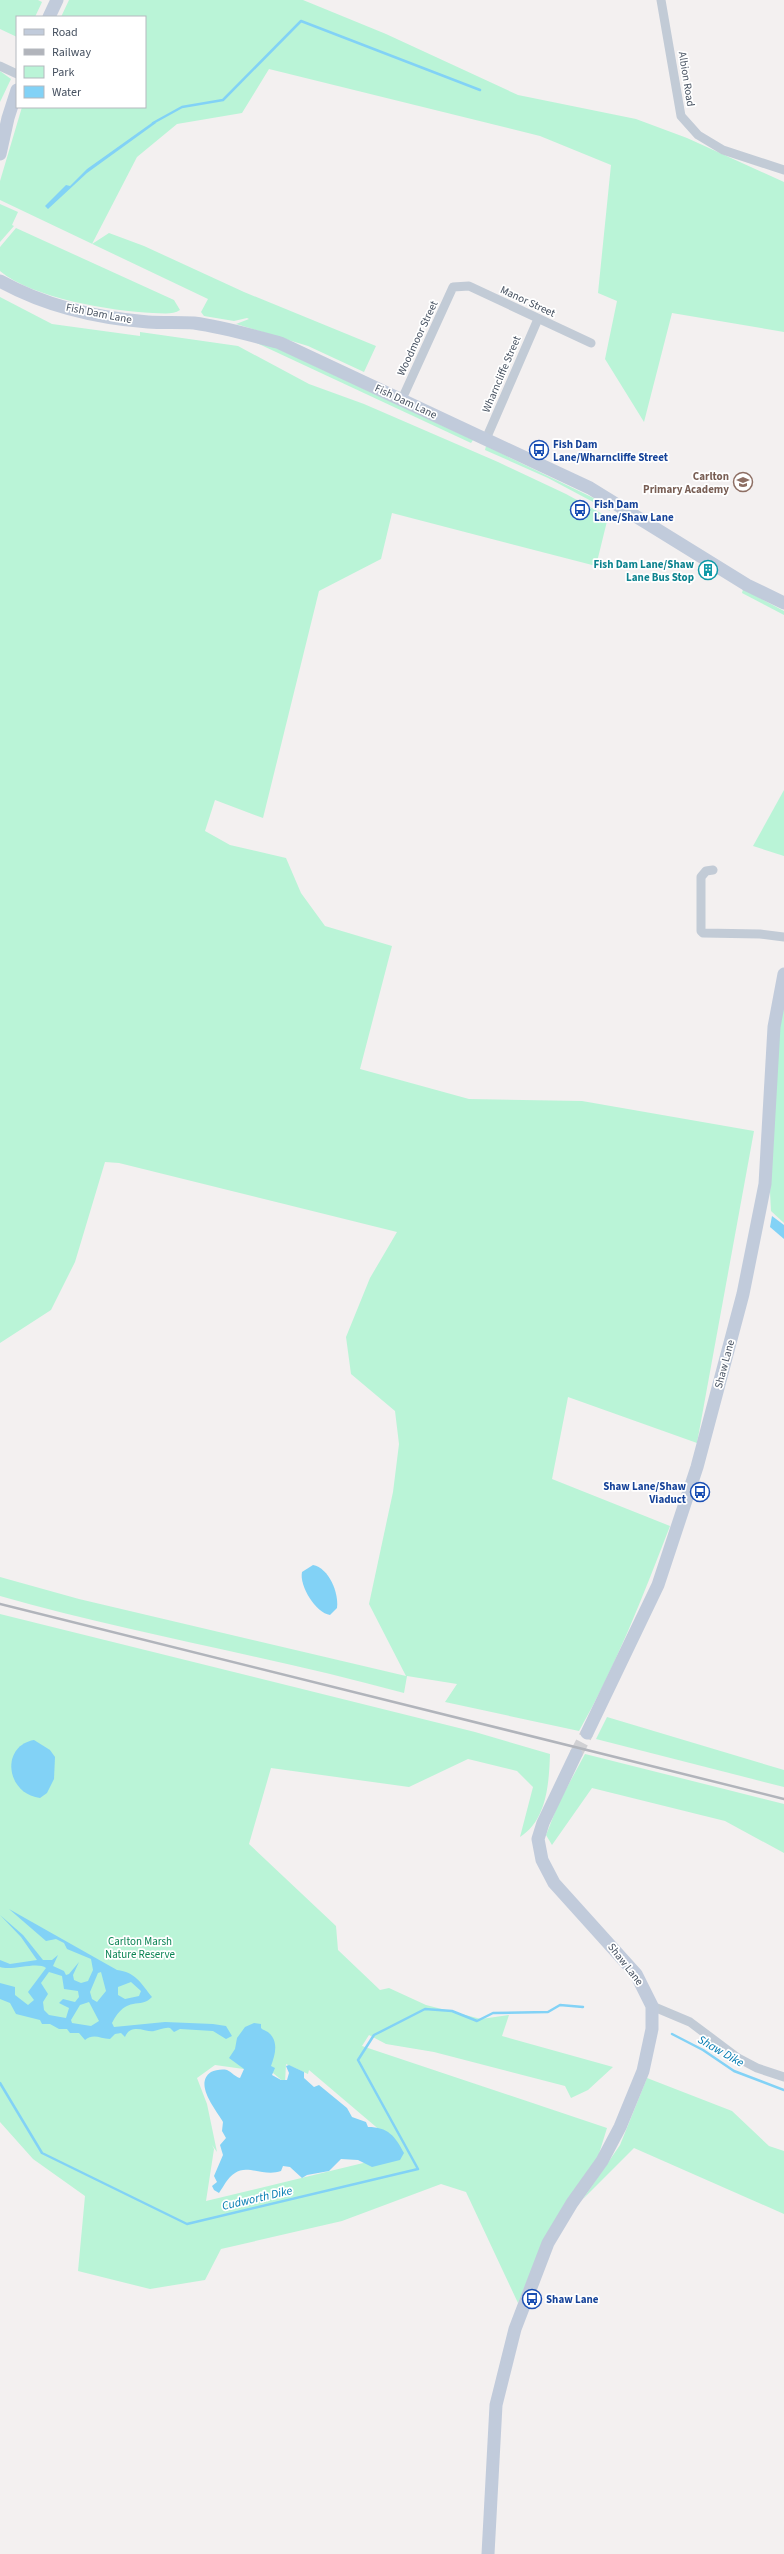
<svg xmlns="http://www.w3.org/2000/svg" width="784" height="2554" viewBox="0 0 784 2554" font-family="'Source Sans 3',sans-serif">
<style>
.green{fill:#baf4d7;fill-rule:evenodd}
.water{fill:#82d2f6;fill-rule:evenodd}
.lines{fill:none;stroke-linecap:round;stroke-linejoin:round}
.stream{stroke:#82d2f6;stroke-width:2.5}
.secondary-tunnel{stroke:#d0d0d3;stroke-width:13;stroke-dasharray:13 6;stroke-linecap:butt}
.street{stroke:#c2cbd6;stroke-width:9}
.secondary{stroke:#c1cbdb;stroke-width:13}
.rail{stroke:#b1b4bb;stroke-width:2.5}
.labels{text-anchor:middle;stroke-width:3.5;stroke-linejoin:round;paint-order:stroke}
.street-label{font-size:11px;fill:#465160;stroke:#fff}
.transit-label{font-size:11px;font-weight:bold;fill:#164399;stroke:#fff;text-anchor:start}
.education-label{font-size:11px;font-weight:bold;fill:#785e54;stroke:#fff;text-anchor:end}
.culture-label{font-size:11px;font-weight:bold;fill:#0d838f;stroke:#fff;text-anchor:end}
.park-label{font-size:11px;fill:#0c8555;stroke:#fff}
.water-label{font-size:12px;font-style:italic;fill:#017ab1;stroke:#fff}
</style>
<rect width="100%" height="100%" fill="#f3f0f0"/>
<!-- green -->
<g class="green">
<path d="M0 0H38L42 2 35 17H17V37L0 29Z"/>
<path d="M69 0H303L386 34 518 95 636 119 687 138 784 182V332L672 313 644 422 605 359 617 301 598 293 611 165 540 136 269 69 242 113 177 124 137 157 92 244 109 233 144 246 244 292 376 346 364 372 308 346 236 324 249 319 247 318 234 321 204 316 201 312 208 299 0 200V181L22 107H145V17H61Z"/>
<path d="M0 71 11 79 0 102Z"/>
<path d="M0 204 18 212 12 225 14 226 0 242Z"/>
<path d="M16 228 174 300 180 310C173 315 162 313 153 313 111 311 32 298 0 271V247Z"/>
<path d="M0 297 52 324 140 336V332L238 346 309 384 364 404 498 462 566 494 608 517 596 566 392 513 381 559 319 591 263 818 215 800 205 831 230 845 286 858 301 893 325 926 392 946 360 1069 469 1099 582 1101 754 1131 697 1443 568 1397 552 1479 670 1526C643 1596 616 1666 579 1731L445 1702 457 1684 407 1676 404 1693C270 1656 133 1634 0 1596V1577L79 1599 406 1676 369 1604 393 1492 399 1444 395 1411 351 1374 346 1337 370 1278 397 1232 119 1163 105 1162 75 1262 51 1310 0 1343Z"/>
<path d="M244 337 268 344 473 440 471 443Z"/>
<path d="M486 446 606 504 610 511 548 478 485 450Z"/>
<path d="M743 589 784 611V615L742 593Z"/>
<path d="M784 790V856L753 846Z"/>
<path d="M784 991V1223L771 1211 770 1192 780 1005Z"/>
<path d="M0 1614 475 1732 550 1754C549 1783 547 1820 520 1837L533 1787 517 1771 468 1759 409 1787 271 1768 249 1844 336 1926 338 1950 380 1990 389 1988 426 2005 481 2019 509 2015 502 2036 613 2067 588 2090 571 2098 565 2086 434 2052 386 2044 369 2035 362 2046 607 2128 598 2157 546 2235 518 2303 466 2192 441 2184 342 2221 221 2249 205 2280 150 2289 78 2271 85 2196 33 2159 0 2122ZM286 2064 308 2074 309 2070 382 2132 392 2156 206 2201 214 2149 212 2145 217 2152 207 2104 197 2078 215 2065 273 2073 285 2083Z"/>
<path d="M607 1717 784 1770V1787L596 1739Z"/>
<path d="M585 1754 784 1804V1853L725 1821 592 1788 552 1845 546 1835 559 1802Z"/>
<path d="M647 2078 732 2111 769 2146 784 2151V2214L634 2148 583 2199 620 2145Z"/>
</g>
<!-- water -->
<g class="water">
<path d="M153 122 156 123 87 173 48 209 45 206 66 185 70 186 87 169Z"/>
<path d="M772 1216 784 1225V1239L770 1227Z"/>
<path d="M313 1565C329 1568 339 1593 337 1608L330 1615C316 1613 299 1586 302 1572Z"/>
<path d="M34 1740 50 1750 55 1757 54 1779 47 1793 40 1798C6 1794 0 1746 34 1740Z"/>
<path d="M9 1909 117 1970C135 1972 141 1983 152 1997 140 2010 127 1994 112 2023L114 2027 165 2022 213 2024 226 2026 232 2036 226 2039 213 2031 180 2029 174 2032 170 2028C164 2027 160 2030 154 2031 147 2033 131 2022 125 2037L121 2033 115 2034 110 2039C100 2039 94 2033 85 2040L79 2033H70L67 2029H59L50 2024H42L40 2020 16 2014 10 2003 0 1999V1983L15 1987V1995L28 2005 34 2000 28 1992 46 1968C38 1961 12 1971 0 1967V1960L10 1964 37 1960 21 1937 0 1915 23 1935 43 1960H52L58 1955 53 1966 64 1971 66 1975 69 1974 79 1962 73 1975 74 1980 81 1983 88 1981 93 1970 91 1959 67 1949 64 1943 56 1939 46 1941ZM49 1972 62 1976 64 1989 78 1991 79 1997 75 2002 63 1999 59 2003 69 2008 66 2018 49 2015 44 2010 43 2002 48 1994 41 1983ZM101 1972 106 1991 97 2002 92 1999 90 1992 98 1973ZM131 1982 141 1991 139 1996 125 1999 118 1995V1987ZM89 2002 99 2021 91 2026 72 2023 71 2020 80 2005Z"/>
<path d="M254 2023 261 2024V2028C264 2031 266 2030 269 2033 279 2042 275 2055 271 2066L275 2068 272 2075 281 2080H287L289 2073 286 2066 289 2065 304 2072V2078L314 2087 319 2085 347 2108 352 2117 366 2122 368 2127C388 2127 395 2136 404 2153L400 2160 372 2167 358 2160 341 2159 329 2171 307 2175 302 2178 290 2167 283 2166 281 2171C264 2177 247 2164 235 2173 227 2178 224 2186 219 2193L214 2190 212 2186 217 2182 214 2176 223 2155 220 2145 226 2138 222 2131 223 2122C217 2111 193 2084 211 2072 215 2070 222 2069 227 2070 232 2072 235 2077 240 2078L244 2069 229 2058 235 2049 237 2038 245 2027Z"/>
</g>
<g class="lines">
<!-- stream -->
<g class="stream">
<path d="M153 123 182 107 223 100 301 21 480 90"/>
<path d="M672 2034 703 2050 734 2071 784 2090"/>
<path d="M0 2083 42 2153 187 2224 418 2169 358 2060 374 2035 425 2009 452 2011 477 2021 493 2013 548 2012 560 2005 583 2007"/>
</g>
<!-- secondary-tunnel -->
<path class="secondary-tunnel" d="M576 1754 587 1733"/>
<!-- street -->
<g class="street">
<path d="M661 0 681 116 698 135 723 150 784 170"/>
<path d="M0 66 17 74"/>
<path d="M402 399 453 287 469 286 591 343"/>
<path d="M486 439 538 319"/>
<path d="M713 870 706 871 701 877V931L703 933 760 934 784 937"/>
<path d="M652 2006 690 2022 738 2058 757 2068 784 2077"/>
</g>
<!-- secondary -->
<g class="secondary">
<path d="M49 17 57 0"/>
<path d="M0 154 8 118 17 90"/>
<path d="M0 281C45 306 97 318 148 322 163 323 179 322 194 323 223 327 251 335 280 343L590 488 747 585 784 603"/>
<path d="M587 1733 658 1585 697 1467 743 1294 765 1184 774 1027 784 974"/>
<path d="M488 2554 496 2405 515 2329 548 2243 572 2203 602 2161 620 2127 643 2071 652 2029V2006L636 1974 554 1883 542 1860 538 1839 543 1823 576 1754"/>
</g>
<!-- rail -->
<path class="rail" d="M0 1604 784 1799"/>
</g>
<!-- icons -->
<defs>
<symbol id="bus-ring" viewBox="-11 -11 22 22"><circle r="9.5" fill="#fff" stroke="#1a4fb4" stroke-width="1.5"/><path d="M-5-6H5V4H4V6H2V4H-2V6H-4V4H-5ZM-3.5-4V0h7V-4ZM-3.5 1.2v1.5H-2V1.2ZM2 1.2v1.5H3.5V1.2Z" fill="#1a4fb4"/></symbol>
<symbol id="school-ring" viewBox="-11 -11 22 22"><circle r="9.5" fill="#fff" stroke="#8d6e63" stroke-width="1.5"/><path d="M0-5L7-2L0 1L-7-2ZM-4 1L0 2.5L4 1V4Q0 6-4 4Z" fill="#8d6e63"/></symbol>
<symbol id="building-ring" viewBox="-11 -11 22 22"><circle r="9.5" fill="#fff" stroke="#0f9aa8" stroke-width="1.5"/><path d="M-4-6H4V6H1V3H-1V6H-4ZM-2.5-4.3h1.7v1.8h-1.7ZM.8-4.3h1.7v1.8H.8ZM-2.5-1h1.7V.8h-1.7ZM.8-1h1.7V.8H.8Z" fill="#0f9aa8"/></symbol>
</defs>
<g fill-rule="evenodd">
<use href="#bus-ring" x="528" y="439" width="22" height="22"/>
<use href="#school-ring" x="732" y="471" width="22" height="22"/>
<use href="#bus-ring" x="569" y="499" width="22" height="22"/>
<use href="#building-ring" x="697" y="559" width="22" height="22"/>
<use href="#bus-ring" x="689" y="1481" width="22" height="22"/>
<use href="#bus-ring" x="521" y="2288" width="22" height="22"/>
</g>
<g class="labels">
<!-- street labels -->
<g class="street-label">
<text transform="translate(687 79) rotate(81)" y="4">Albion Road</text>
<text transform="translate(528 301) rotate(25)" y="4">Manor Street</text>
<text transform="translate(99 313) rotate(11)" y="4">Fish Dam Lane</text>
<text transform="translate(417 338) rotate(-65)" y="4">Woodmoor Street</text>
<text transform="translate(501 374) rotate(-67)" y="4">Wharncliffe Street</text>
<text transform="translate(406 401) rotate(25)" y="4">Fish Dam Lane</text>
<text transform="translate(724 1364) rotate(-75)" y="4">Shaw Lane</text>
<text transform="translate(626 1964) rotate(52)" y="4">Shaw Lane</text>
</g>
<!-- transit labels -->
<g class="transit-label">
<text x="553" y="448">Fish Dam<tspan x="553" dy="13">Lane/Wharncliffe Street</tspan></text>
<text x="594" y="508">Fish Dam<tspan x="594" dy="13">Lane/Shaw Lane</tspan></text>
<text x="686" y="1490" text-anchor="end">Shaw Lane/Shaw<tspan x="686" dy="13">Viaduct</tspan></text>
<text x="546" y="2303">Shaw Lane</text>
</g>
<!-- education labels -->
<g class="education-label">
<text x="729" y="480">Carlton<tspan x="729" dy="13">Primary Academy</tspan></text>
</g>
<!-- culture labels -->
<g class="culture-label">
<text x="694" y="568">Fish Dam Lane/Shaw<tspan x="694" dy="13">Lane Bus Stop</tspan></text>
</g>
<!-- park labels -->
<g class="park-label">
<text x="140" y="1945">Carlton Marsh<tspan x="140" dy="13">Nature Reserve</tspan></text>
</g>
<!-- water labels -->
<g class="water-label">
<text transform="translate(721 2051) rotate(30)" y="4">Shaw Dike</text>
<text transform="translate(257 2198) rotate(-13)" y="4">Cudworth Dike</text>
</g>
</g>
<!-- legend -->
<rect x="16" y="16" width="130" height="92" fill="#ffffff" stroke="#b5b9bf"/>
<rect x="24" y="29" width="20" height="6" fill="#c1cbdb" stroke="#b5b9bf"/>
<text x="52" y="36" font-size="12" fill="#465160">Road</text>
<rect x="24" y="49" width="20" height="6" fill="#b1b4bb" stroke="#b5b9bf"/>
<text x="52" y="56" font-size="12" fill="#465160">Railway</text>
<rect x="24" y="66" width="20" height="12" fill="#baf4d7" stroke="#b5b9bf"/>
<text x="52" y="76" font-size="12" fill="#465160">Park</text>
<rect x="24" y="86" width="20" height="12" fill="#82d2f6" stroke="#b5b9bf"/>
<text x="52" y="96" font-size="12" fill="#465160">Water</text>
</svg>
